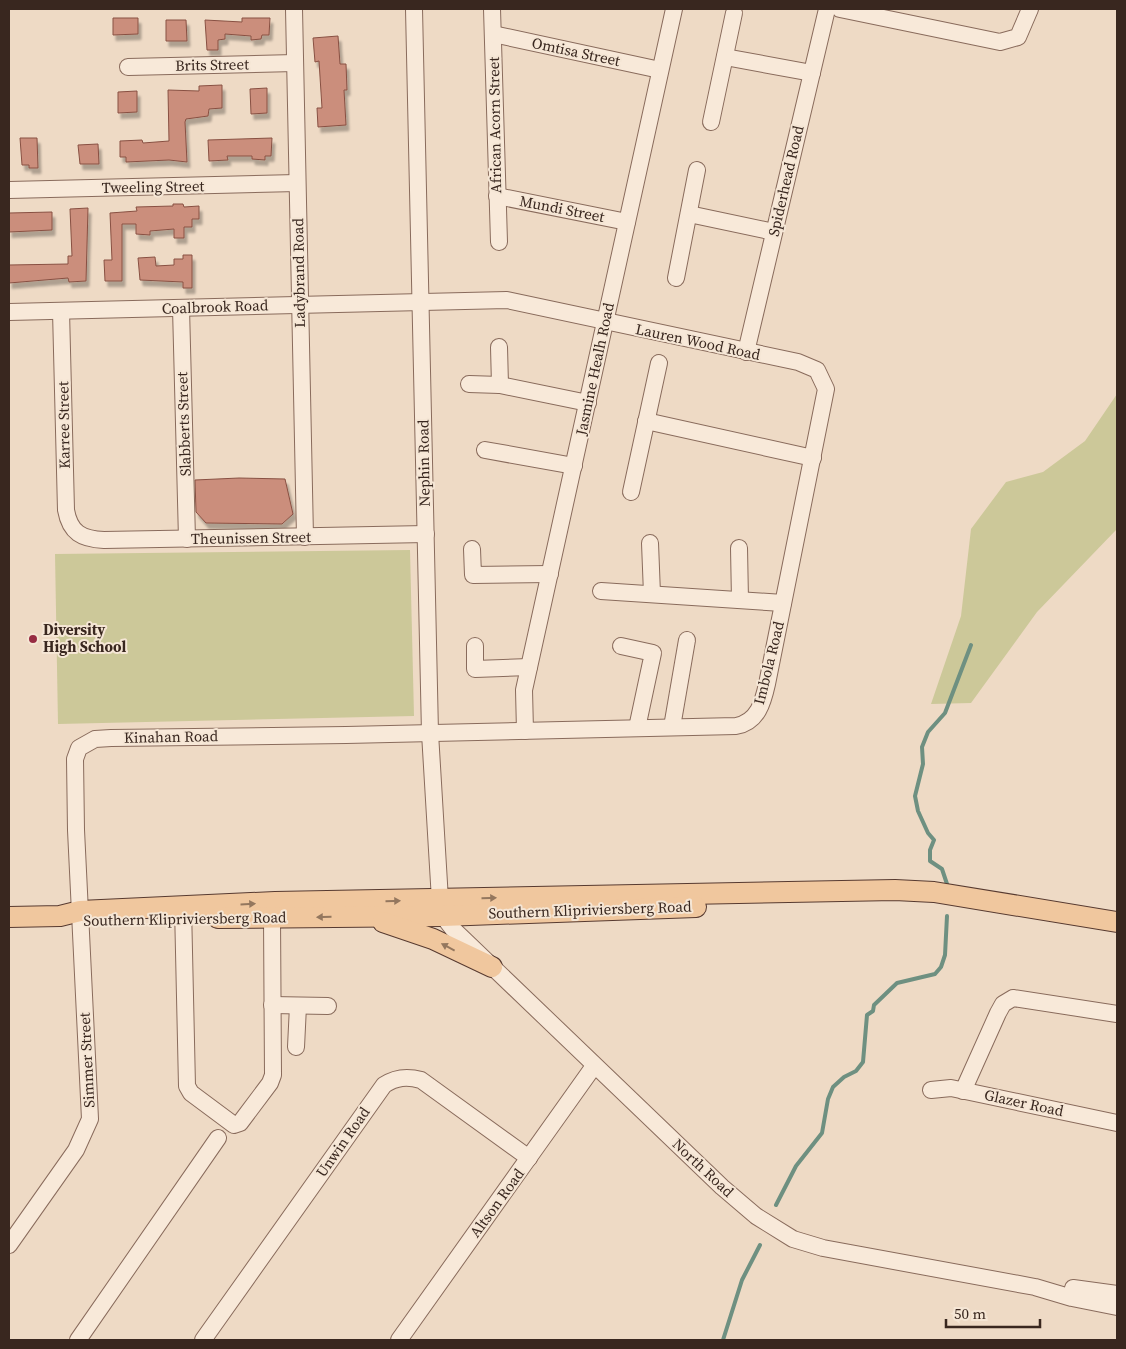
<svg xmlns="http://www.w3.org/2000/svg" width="1126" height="1349" viewBox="0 0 1126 1349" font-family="'Source Serif 4',serif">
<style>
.green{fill:#ccc899}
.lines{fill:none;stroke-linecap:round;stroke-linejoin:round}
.stream{stroke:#6e9081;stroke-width:4}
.building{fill:#cb8e7c;stroke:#885042;filter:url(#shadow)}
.minor-casing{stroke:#896b5c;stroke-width:18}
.major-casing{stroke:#573a30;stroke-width:22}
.minor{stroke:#f8e9d9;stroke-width:16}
.major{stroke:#f0c79e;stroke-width:20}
.oneway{fill:#94775e}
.poi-dot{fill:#972c42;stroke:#f5e6d5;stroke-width:2}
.labels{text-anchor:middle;stroke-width:4;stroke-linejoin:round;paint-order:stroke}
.street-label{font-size:15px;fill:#39271f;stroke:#f5e6d5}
.poi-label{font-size:15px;font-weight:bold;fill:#39271f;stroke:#f5e6d5;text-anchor:start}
</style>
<defs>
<filter id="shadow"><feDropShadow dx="3" dy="5.5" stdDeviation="1" flood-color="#0004"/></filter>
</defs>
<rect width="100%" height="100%" fill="#eedac5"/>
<!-- green -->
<g class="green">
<path d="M1117 394V529L1037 612 971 703 931 704 961 616 971 529 1006 482 1043 472 1085 441Z"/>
<path d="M410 550 414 716 58 724 55 554Z"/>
</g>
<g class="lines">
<!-- stream -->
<g class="stream">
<path d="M947 884 942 869 930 861V850L934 840 928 833 918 811 915 796 923 764 922 747 928 732 945 713 971 645"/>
<path d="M776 1205 796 1166 822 1133 828 1099 833 1087 844 1077 856 1071 863 1062 867 1015 873 1011 874 1005 897 983 935 974 941 967 945 955 947 916"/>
<path d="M723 1340 742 1280 760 1245"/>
</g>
</g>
<!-- building -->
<g class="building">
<path d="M113 18H138V34L113 35Z"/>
<path d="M242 18H270L269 35H262L261 39 251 40V36L225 34V39L218 40V50H207L205 20 242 22Z"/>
<path d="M166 20H186L187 41H166Z"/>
<path d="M338 36 340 64H346L347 90H344L346 125 318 127 317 108H322L319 61 315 62 313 38Z"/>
<path d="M222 85V108L209 109 208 116 186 119 185 122 187 162 169 160 126 162V157H120V141L142 140 143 143 169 141 168 90 199 91V86Z"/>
<path d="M267 88V113L251 114 250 89Z"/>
<path d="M137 91V112L118 113V92Z"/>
<path d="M20 138H37L38 168H29V165H22Z"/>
<path d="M272 138 271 156H265V160L252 159V156H227L228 160 209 161 208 140Z"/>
<path d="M98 144 99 164H80L78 145Z"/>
<path d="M173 204H183L184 207 199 206V219H192V227H184V238H174V229L150 231V235L136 234V224H122V281H105L104 260H112L110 213 137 211 136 207 173 206Z"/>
<path d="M88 208 86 281 69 282 68 278 9 283V265L68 264V256H72L70 209Z"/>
<path d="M52 212V230L9 232V213Z"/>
<path d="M183 255H192V288H183V282L140 280 138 258 155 257 156 266 174 265V259H183Z"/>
<path d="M239 478 285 479 293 514 282 524 206 523 196 512 195 480Z"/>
</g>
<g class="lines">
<defs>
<g id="minor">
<path d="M294 9 305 537"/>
<path d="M414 9 430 733 440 900 443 916 453 929 722 1187 756 1216 793 1239 823 1248 1035 1287 1072 1298 1117 1307"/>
<path d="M492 9 499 242"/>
<path d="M840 9 1000 42 1018 37 1030 9"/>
<path d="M493 34 660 70"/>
<path d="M725 57 812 73"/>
<path d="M128 67 295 63"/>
<path d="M711 122 734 13"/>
<path d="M9 190 297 183"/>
<path d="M497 196 627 222"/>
<path d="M689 214 774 232"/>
<path d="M676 278 697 170"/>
<path d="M181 308 187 539"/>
<path d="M61 311 66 510C70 533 82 539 104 540L426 534"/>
<path d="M9 312 507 300 798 362 817 370 826 389 767 684C763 702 758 722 736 726L346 735 111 738 95 739 79 748 75 759 76 830 90 1119 76 1150 9 1245"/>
<path d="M499 347 500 385"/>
<path d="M746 352 827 9"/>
<path d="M469 384 500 385 588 403"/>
<path d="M646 421 813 458"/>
<path d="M485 450 574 466"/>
<path d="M631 492 659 363"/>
<path d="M650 543 652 594"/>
<path d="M739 548 740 600"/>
<path d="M472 549 473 575 550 574"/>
<path d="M601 591 783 603"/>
<path d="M475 646V669L529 667"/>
<path d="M621 646 653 653 637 728"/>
<path d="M672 727 687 640"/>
<path d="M525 731 524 690 674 9"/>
<path d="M183 907 187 1086 191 1093 234 1125 240 1123 270 1083 273 1075 272 918"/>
<path d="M272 1005 328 1006"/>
<path d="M296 1047 298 1006"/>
<path d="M931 1090 951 1088 1117 1123"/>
<path d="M963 1091 998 1013 1003 1004 1013 998 1117 1014"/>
<path d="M1073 1288 1117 1294"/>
<path d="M78 1340 218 1138"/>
<path d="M203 1340 384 1085C396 1077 407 1076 421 1080L529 1158"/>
<path d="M399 1340 594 1066"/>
</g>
<g id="major">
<path d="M9 917 60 916 80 911 275 902 895 890 934 892 1117 922"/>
<path d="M218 918 443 916 696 907"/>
<path d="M383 922 433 939 492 967"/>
</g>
</defs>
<!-- minor casing -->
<use href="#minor" class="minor-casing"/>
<!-- major casing -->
<use href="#major" class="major-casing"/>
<!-- minor -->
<use href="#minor" class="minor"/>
<!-- major -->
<use href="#major" class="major"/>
</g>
<!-- one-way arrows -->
<defs><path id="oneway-solid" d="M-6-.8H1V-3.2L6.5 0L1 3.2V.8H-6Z" transform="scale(1.25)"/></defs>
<g class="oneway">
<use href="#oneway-solid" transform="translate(489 898) rotate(-2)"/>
<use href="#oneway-solid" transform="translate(393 901) rotate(-1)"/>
<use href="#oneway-solid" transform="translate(248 904) rotate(-3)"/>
<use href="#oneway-solid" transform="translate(324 917) rotate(179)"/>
<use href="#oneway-solid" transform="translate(448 947) rotate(-152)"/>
</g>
<!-- markers -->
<circle class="poi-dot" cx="33" cy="639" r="5"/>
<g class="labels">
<!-- street labels -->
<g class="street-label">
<text transform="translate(576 52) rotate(12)" y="5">Omtisa Street</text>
<text transform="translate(212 65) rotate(-1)" y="5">Brits Street</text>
<text transform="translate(495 125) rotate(-91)" y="5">African Acorn Street</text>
<text transform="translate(786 181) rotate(-77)" y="5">Spiderhead Road</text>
<text transform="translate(153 187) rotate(-1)" y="5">Tweeling Street</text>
<text transform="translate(562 209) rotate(11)" y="5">Mundi Street</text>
<text transform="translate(299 273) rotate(-91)" y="5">Ladybrand Road</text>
<text transform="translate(215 307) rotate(-2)" y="5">Coalbrook Road</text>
<text transform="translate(698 342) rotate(12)" y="5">Lauren Wood Road</text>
<text transform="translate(595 369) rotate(-78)" y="5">Jasmine Healh Road</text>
<text transform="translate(184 424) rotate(-92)" y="5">Slabberts Street</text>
<text transform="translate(64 425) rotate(-91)" y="5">Karree Street</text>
<text transform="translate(424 463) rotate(-91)" y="5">Nephin Road</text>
<text transform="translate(251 538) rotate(-1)" y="5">Theunissen Street</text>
<text transform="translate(769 663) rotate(-76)" y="5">Imbola Road</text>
<text transform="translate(171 737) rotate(-1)" y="5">Kinahan Road</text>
<text transform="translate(590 910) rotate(-2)" y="5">Southern Klipriviersberg Road</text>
<text transform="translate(185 919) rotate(-1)" y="5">Southern Klipriviersberg Road</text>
<text transform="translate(87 1060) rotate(-93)" y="5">Simmer Street</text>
<text transform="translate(1024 1103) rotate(12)" y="5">Glazer Road</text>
<text transform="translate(343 1142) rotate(-55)" y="5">Unwin Road</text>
<text transform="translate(703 1168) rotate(43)" y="5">North Road</text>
<text transform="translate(497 1203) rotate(-54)" y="5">Altson Road</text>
</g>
<!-- poi labels -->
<g class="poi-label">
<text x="43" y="635">Diversity<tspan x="43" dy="17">High School</tspan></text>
</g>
</g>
<!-- border -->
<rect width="1126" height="1349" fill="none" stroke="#39271f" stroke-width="20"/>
<!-- scale -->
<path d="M946 1319v8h94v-8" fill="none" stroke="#39271f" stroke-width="2.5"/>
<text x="954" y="1319" font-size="15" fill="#39271f" stroke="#f5e6d5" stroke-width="4" paint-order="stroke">50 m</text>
</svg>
